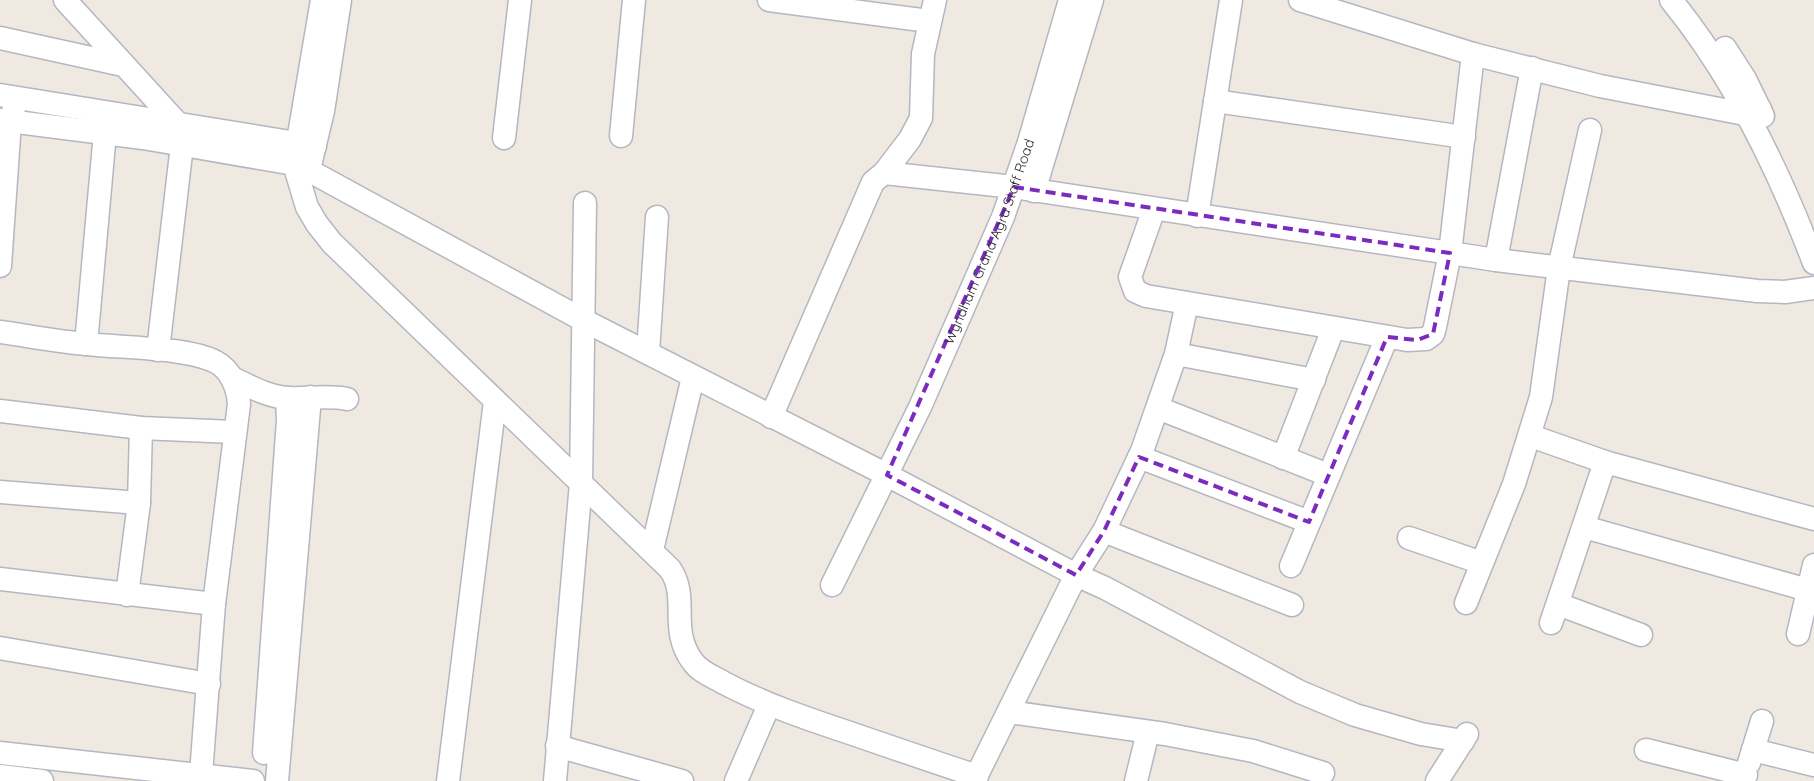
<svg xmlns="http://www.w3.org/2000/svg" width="1814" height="781" viewBox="0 0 1814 781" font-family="Quicksand,sans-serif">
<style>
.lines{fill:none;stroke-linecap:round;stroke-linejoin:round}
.minor-casing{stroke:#b4b7c1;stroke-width:25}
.minor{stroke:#fff;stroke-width:22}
.marked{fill:none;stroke:#7b2cbf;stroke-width:4;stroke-dasharray:10 6;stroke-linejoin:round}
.labels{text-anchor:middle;stroke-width:4;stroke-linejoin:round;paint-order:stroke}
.street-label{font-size:14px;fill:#2e2e2e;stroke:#fff}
</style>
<rect width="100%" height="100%" fill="#efe9e1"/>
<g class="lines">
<defs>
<g id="minor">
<path d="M65 0 179 125 182 145 158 350"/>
<path d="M322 0 294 164 307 207 317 224 332 243 670 569C690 598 668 629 693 662 700 672 714 677 724 683 764 704 805 718 847 732 891 747 934 762 977 776"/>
<path d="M769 0 929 21"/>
<path d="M1300 0 1473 54 1600 86 1745 114 1760 109"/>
<path d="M1671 0C1734 77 1779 170 1814 263"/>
<path d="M0 38 123 65"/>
<path d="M1725 48 1745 79 1763 116"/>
<path d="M0 95 315 146"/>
<path d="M1215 101 1464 137"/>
<path d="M0 120 143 138 294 164 308 170 585 321 887 475 1076 575 1105 588 1300 692 1355 715 1421 734 1463 741"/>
<path d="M621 136 634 0"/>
<path d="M504 138 520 0"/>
<path d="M311 161 323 111 340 0"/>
<path d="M884 173 910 139 921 118 923 54 935 0"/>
<path d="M1034 191 1092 0"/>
<path d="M1154 209 1130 277 1135 291 1146 296 1407 340 1426 339 1433 334 1435 327 1450 253 1473 54"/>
<path d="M1197 216 1231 0"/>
<path d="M1496 260 1532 68"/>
<path d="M0 266 10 122 14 108"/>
<path d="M0 332C29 336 58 342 87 344 121 348 187 347 216 362 231 370 238 388 239 404L214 604 201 774"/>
<path d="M86 344 105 133"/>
<path d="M648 352 657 217"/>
<path d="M1176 354 1314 380"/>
<path d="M232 378C249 386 269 397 288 398 308 399 327 395 347 399"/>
<path d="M1158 408 1328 475"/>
<path d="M0 411 141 428 234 432"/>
<path d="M771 417 873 182 884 173 1014 187 1496 260 1757 291 1785 292 1814 288"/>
<path d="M1531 436 1605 462 1814 519"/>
<path d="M1139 457 1309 522"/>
<path d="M1283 458 1333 329"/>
<path d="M0 492 139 503"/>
<path d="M1584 527 1808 590"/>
<path d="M1104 531 1292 605"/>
<path d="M1409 538 1482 563"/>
<path d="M652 550 693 377"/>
<path d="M1291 566 1387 337"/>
<path d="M0 579 214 604"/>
<path id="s1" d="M832 585 920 407 1003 217 1029 142 1070 0"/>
<path d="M127 595 139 503 141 428"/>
<path d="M1466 603 1514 484 1541 397 1559 268 1590 130"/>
<path d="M1558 604 1641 635"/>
<path d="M1551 623 1605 462"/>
<path d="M1798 634 1814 565"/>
<path d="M0 648 209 684"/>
<path d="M1009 712 1165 734 1253 751 1323 773"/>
<path d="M557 746 682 781"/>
<path d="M1646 750 1746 775"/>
<path d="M1753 750 1814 765"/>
<path d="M0 753 253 781"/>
<path d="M264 753 288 420 287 398"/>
<path d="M1749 763 1762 721"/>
<path d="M0 776 42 781"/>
<path d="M277 781 310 397"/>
<path d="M448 781 495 401"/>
<path d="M555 781 581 483 585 203"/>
<path d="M736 781 769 705"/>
<path d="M974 781 1076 575 1104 531 1142 451 1176 354 1187 303"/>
<path d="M1136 781 1148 732"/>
<path d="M1437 781 1467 734"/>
</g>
</defs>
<!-- minor casing -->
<use href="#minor" class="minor-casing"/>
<!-- minor -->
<use href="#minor" class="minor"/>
</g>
<!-- marked area -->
<path class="marked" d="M1014 187 1450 253 1433 334 1417 340 1387 337 1309 522 1139 457 1104 531 1076 575 887 475Z"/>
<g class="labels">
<!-- street labels -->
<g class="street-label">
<text dy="5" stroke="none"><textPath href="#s1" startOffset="378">Wyndham Grand Agra Staff Road</textPath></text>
</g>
</g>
</svg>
